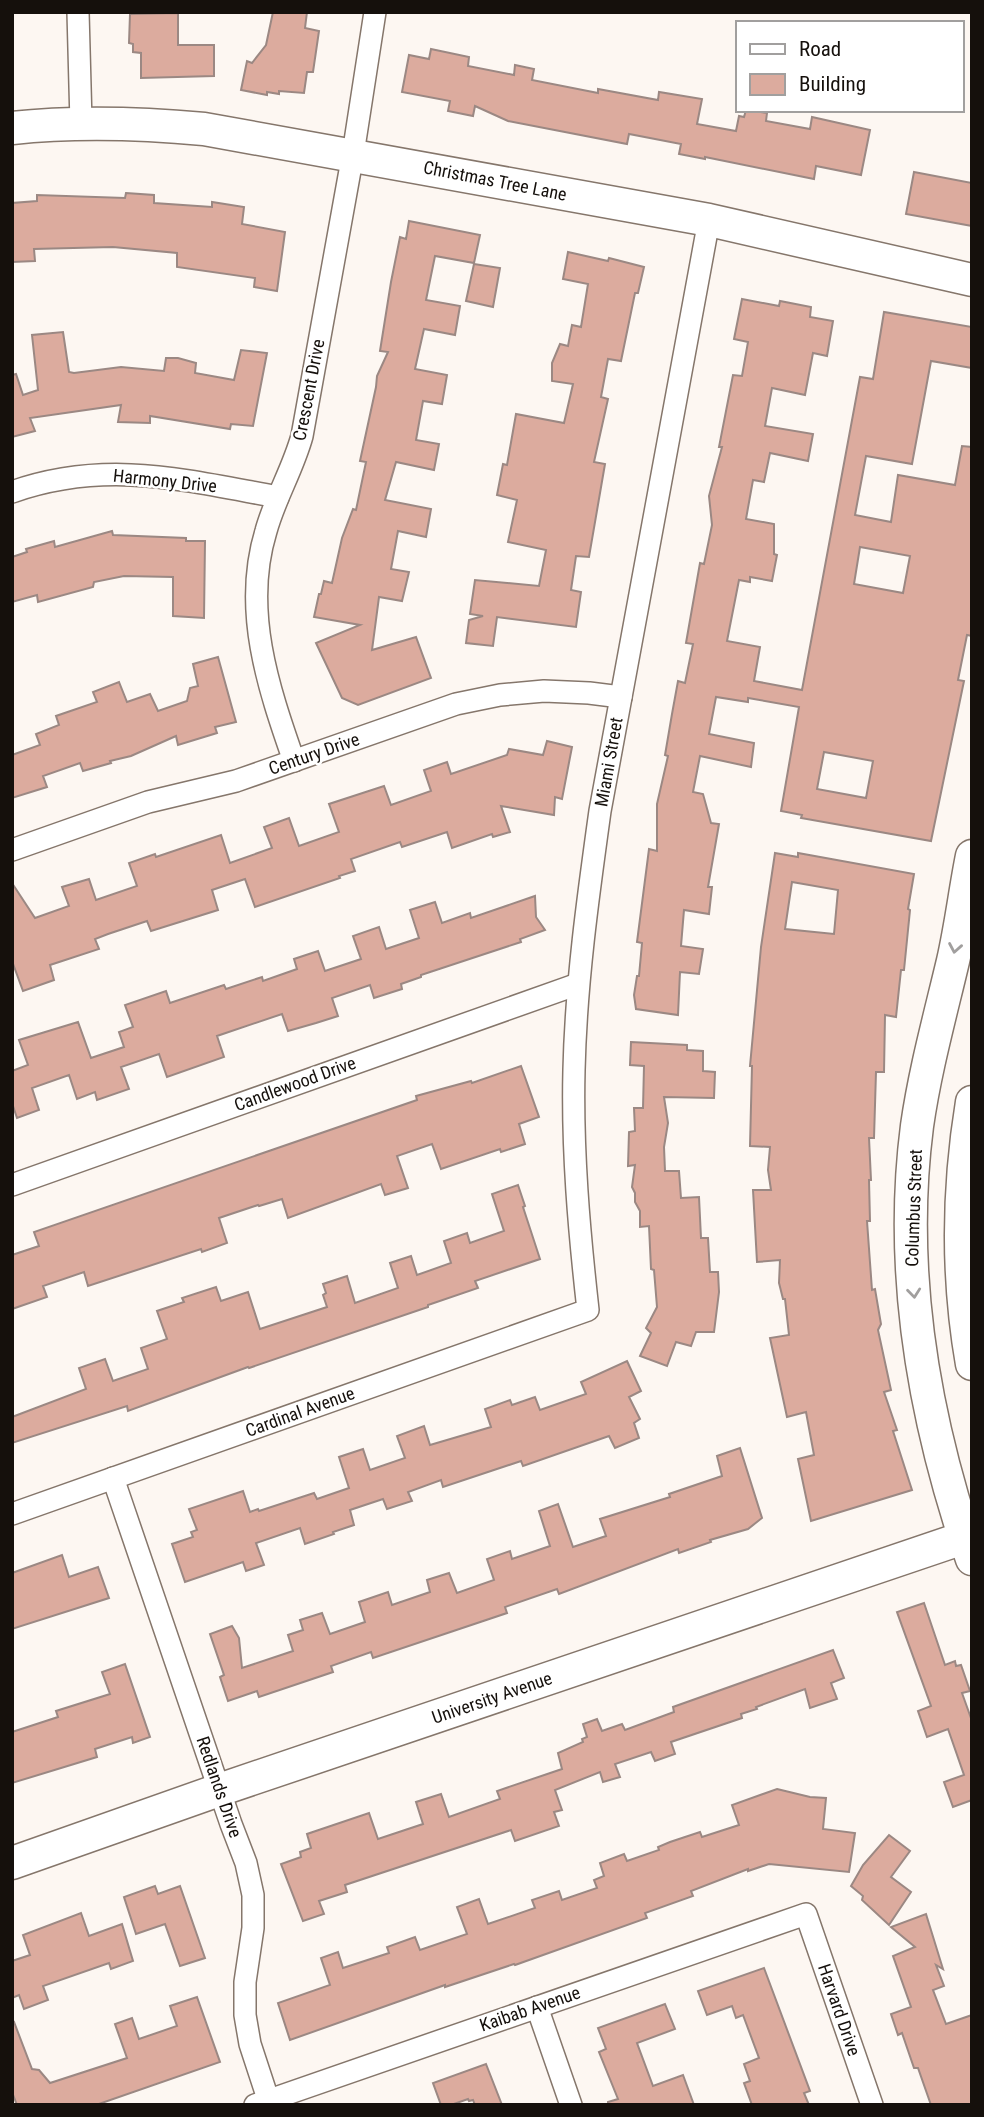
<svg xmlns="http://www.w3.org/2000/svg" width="984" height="2117" viewBox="0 0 984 2117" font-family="'Roboto Condensed',sans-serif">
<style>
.building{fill:#dcab9e;stroke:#9b8883;stroke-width:2;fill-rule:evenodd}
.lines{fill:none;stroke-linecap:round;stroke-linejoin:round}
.street-casing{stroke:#85766b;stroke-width:24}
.secondary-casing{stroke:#85766b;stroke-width:35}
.street{stroke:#fff;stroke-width:21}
.secondary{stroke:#fff;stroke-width:32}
.oneway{stroke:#a19f9e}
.labels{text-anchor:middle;stroke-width:5;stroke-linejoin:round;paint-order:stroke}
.street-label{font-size:18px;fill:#15100c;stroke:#fff}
</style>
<rect width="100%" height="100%" fill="#fdf7f2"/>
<!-- building -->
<g class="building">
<path d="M273 12H307L305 28 319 31 313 72H307L304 93 279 91V94L267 92V95L241 90 247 61 252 63 266 45Z"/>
<path d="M178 13V45H214V76L141 78V53L133 52V44L129 43 130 14Z"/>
<path d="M431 49 469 57 468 66 514 75 515 65 534 69 532 80 598 93V89L658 100 659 92 702 99 697 124 736 131 739 116 744 117 746 110 767 113 766 121 810 129 812 117 870 130 861 175 816 166 814 179 705 157V159L679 154 681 144 629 134 627 144 508 121 475 106 473 116 448 111 450 101 402 92 409 55 429 59Z"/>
<path d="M914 172 972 183V226L906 214Z"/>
<path d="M126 193 154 195V203L212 207V202L244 207 242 224 285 232 277 291 254 287 255 278 177 267V253L113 247 34 249 35 261 12 262V203L37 201V195L125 198Z"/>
<path d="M409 221 480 235 474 263 435 256 426 300 460 306 455 335 424 329 415 369 447 375 442 404 423 401 416 440 439 444 434 470 396 462 385 500 431 509 426 537 398 531 391 569 409 572 402 601 379 597 372 650 416 637 431 678 358 705 342 698 316 643 360 625 314 617 319 594H321L324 581 332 583 342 538 353 509 356 510 366 462 360 461 376 387 377 376 388 352 380 351 391 282 400 237 406 239Z"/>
<path d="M568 252 608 261 609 258 644 267 638 293H635L621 361 608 359 601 397 608 399 594 462 605 464 589 557 576 556 571 590 581 592 576 627 497 617 493 646 466 643 469 620 483 616 470 614 475 580 539 586 546 550 508 542 517 500 497 495 503 464 507 465 516 414 564 423 573 384 552 381V363L560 344 568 346 572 325 581 327 588 284 563 279Z"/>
<path d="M474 264 500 268 493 307 466 301Z"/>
<path d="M742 299 779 306 780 301 811 307 810 317 833 321 827 356 813 353 805 395 772 388 765 426 813 434 808 461 770 453 764 482 753 480 746 519 774 524V554L777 555 772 581 750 577V582L739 580 727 641 760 647 754 681 802 690 860 377 873 379 884 312 972 327V368L931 361 912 464 866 456 855 515 891 522 898 475 955 485 962 446 972 447V636L967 635 958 680 964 681 931 841 801 818 802 815 781 811 799 707 748 698V702L716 697 709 734 754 743 751 767 700 756 693 792 703 794 711 823 719 824 708 887H712L709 914 684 910 681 946 703 949 699 974 680 972 678 1015 636 1009 634 995 637 976H639L642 943 637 942 649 849 657 851V804L668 756 665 755 672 714 678 681 685 683 693 644 686 643 700 563 704 564 712 525 709 496 722 447H719L733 375 742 376 748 342 734 339ZM860 547 910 556 903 593 854 584ZM824 752 873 761 866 798 817 789Z"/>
<path d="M63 332 69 372 74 373 121 367 164 371 166 358H178L196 363 195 373 234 380 241 350 267 353 253 426 231 424 230 429 150 416V423L118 422 121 405 30 418 35 431 12 437V375L16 374 23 395 38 390 32 335Z"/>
<path d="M112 531 113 535 186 538V541H205L204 618 173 616V577L124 576 94 582 93 587 38 602 37 595 12 602V557L27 552 26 549 54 541 55 547Z"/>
<path d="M218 657 236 722 215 727 217 733 178 745 176 736 131 756 110 761 111 763 83 771 80 763 43 776 47 787 12 798V755L40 745 36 734 59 725 56 716 97 702 93 692 119 682 127 702 150 694 158 711 187 701 190 688 198 686 193 664Z"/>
<path d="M547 741 572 747 562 799 555 797 554 815 501 806 510 832 493 837 492 834 452 848 447 832 402 847 400 842 351 859 355 871 339 876 340 878 255 907 245 879 212 890 218 910 151 931 147 921 108 934 95 939 99 949 50 965 54 980 23 991 12 961V883L35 918 69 906 62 887 89 879 96 900 137 886 129 863 155 854 156 857 221 835 230 863 272 848 264 827 289 818 299 846 339 832 329 804 384 786 391 805 431 791 424 770 447 762 451 774 507 755 509 749 543 755Z"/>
<path d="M775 853 798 857V853L914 874 908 909 910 910 904 970H901L896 1017 885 1015 884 1072H876L874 1138H869L871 1180H869L870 1221H867L872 1290 875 1289 881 1324 878 1330 891 1390 884 1392 897 1430 893 1431 912 1490 811 1521 798 1459 814 1455 806 1412 787 1417 770 1338 789 1335 785 1299H783L779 1283 780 1260 757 1262 753 1190H771L768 1170 770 1147 750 1146 752 1066H750L761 947ZM792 882 838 890 834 934 785 929Z"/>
<path d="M535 896 536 917 545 930 520 939 521 942 421 975V977L401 984 402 989 374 998 370 985 332 998 338 1016 316 1023 288 1031 282 1014 217 1036 224 1057 167 1077 159 1054 121 1067 129 1089 97 1100 95 1092 77 1099 69 1075 32 1088 39 1110 17 1118 12 1103V1071L28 1065 19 1040 78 1022 91 1058 124 1047 119 1032 133 1027 125 1005 166 991 170 1003 224 985 226 989 262 977 263 981 297 969 294 959 318 951 325 971 361 959 353 936 379 927 386 949 419 938 410 910 435 902 442 923 470 913 471 918Z"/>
<path d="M631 1042 687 1045V1050L703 1051V1071L715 1072 714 1098 664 1097 668 1123 664 1147 665 1171H679L681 1198 699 1197 701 1238H708L710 1272H718L719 1292 714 1332H696L691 1346 676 1342 667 1366 640 1356 651 1333 646 1328 657 1307 654 1270 651 1269 649 1226 640 1227V1211L635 1202V1193L632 1187 635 1165 628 1166 629 1132 635 1131 634 1108H643L644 1066 630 1065Z"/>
<path d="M521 1066 539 1117 519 1124 525 1144 501 1152 500 1149 441 1169 432 1144 397 1156 408 1188 385 1195 381 1184 288 1218 282 1199 259 1206 258 1205 219 1218 227 1243 202 1252 201 1249 88 1286 84 1272 43 1286 47 1297 12 1309V1255L39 1246 34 1232 417 1100 416 1096 471 1081 472 1083Z"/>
<path d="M518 1185 525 1206 523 1207 540 1259 475 1281 478 1288 428 1305V1307L249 1368 248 1367 128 1411 127 1406 12 1443V1417L86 1389 79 1368 105 1359 113 1381 148 1369 141 1348 167 1339 157 1311 184 1302 182 1298 216 1287 221 1301 248 1292 260 1329 327 1307 323 1295 326 1293 323 1284 347 1276 355 1303 398 1288 390 1263 411 1256 417 1275 451 1263 444 1241 467 1233 470 1243 504 1231 492 1194Z"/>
<path d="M627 1361 641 1391 629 1397 640 1419 634 1423 639 1438 615 1448 609 1436 523 1466 521 1461 443 1487 441 1480 408 1492 412 1501 387 1509 383 1499 350 1510 354 1525 333 1532 334 1534 305 1544 300 1528 256 1543 264 1565 246 1571 243 1562 185 1582 172 1544 193 1537 191 1532 197 1530 189 1509 243 1491 250 1512 258 1509 259 1511 314 1493 317 1499 349 1488 339 1457 363 1449 370 1470 405 1458 397 1436 424 1426 430 1445 491 1427 485 1409 510 1400 512 1405 535 1397 540 1410 586 1394 581 1382Z"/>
<path d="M740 1448 762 1518 748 1529 710 1540 711 1542 679 1553 678 1549 559 1594 557 1589 505 1607 507 1613 373 1658 371 1652 331 1666 333 1672 259 1697 257 1691 228 1701 220 1677 224 1675 210 1634 232 1626 239 1638 242 1668 293 1651 288 1635 303 1630 300 1620 322 1613 330 1634 365 1622 359 1602 388 1592 392 1605 430 1592 427 1580 449 1573 457 1593 494 1580 487 1559 510 1551 512 1559 550 1546 539 1511 558 1504 573 1547 606 1536 600 1519 670 1497 669 1494 722 1476 717 1456Z"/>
<path d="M62 1555 69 1577 98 1567 109 1598 12 1629V1573Z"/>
<path d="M924 1603 945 1665 955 1661 956 1666 961 1665 970 1691 962 1693 972 1721V1800L953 1807 944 1782 964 1775 948 1729 927 1737 918 1711 931 1706 897 1612Z"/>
<path d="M833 1650 844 1678 831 1683 837 1699 810 1708 805 1689 756 1707 757 1709 741 1714 742 1718 671 1742 675 1754 655 1761 651 1752 615 1764 620 1777 603 1782 600 1772 555 1790 562 1810 554 1812 559 1826 515 1841 511 1830 345 1885 347 1892 319 1901 324 1914 303 1921 281 1864 301 1857 300 1852 311 1848 307 1834 369 1813 378 1839 423 1824 416 1802 441 1794 449 1817 500 1799 497 1791 562 1769 558 1753 583 1742 582 1739 587 1737 583 1724 597 1719 602 1731 622 1724 625 1730 674 1712 673 1707Z"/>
<path d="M125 1664 150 1737 133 1743 132 1737 95 1749 97 1757 12 1783V1732L58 1717 56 1711 110 1694 102 1672Z"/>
<path d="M777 1789 810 1797 826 1798 823 1829 855 1833 849 1872 769 1864 748 1871V1869L691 1891 693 1896 645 1913 647 1918 515 1965 514 1964 445 1987V1985L290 2040 278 2003 330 1985 321 1958 338 1952 343 1968 389 1953 387 1947 415 1937 420 1950 467 1934 457 1907 479 1899 488 1924 535 1908 532 1900 559 1891 562 1900 597 1888 594 1880 604 1876 600 1863 624 1854 627 1861 659 1850 658 1847 670 1842 700 1832 702 1837 739 1825 732 1805Z"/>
<path d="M889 1835 910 1851 891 1877 911 1892 889 1925 862 1900 863 1896 851 1886 863 1865Z"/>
<path d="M155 1886 158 1894 180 1886 205 1958 180 1966 165 1924 136 1934 124 1897Z"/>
<path d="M81 1913 89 1936 122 1924 133 1961 111 1969 109 1963 43 1986 48 2000 24 2009 19 1995 12 1998V1961L30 1955 23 1935Z"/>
<path d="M926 1914 943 1969 936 1965 944 1986 933 1990 946 2024 972 2015V2105H931L918 2068H914L902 2033 898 2035 891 2014 911 2007 893 1956 915 1947 891 1927Z"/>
<path d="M764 1968 810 2091 804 2093 809 2105H752L744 2083 750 2081 744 2064 759 2058 743 2015 736 2018 732 2006 707 2015 698 1991Z"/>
<path d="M197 1997 220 2062 96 2105H17L12 2092V2023L14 2022 32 2069 39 2070 50 2083 127 2058 115 2024 132 2018 139 2039 177 2026 170 2006Z"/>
<path d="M665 2004 675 2029 637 2043 653 2086 683 2075 694 2105H608V2102L618 2099 599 2052 606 2049 598 2028Z"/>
<path d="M486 2064 502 2105H475L473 2100 469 2101 468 2099 451 2105H441L433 2083Z"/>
</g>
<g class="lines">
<defs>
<g id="street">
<path d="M78 12 81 123"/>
<path d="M12 492C106 459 184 480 278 497"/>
<path d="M294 761C268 687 242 609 266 531 275 498 293 469 302 436L353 154 375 12"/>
<path d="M12 850 148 802 236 781 456 704 500 695 544 691 589 693 621 697"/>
<path d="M12 1185 578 984"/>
<path d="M113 1478 231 1824 246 1863 253 1895V1928L245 1982V2015L250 2044 270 2105"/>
<path d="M12 1514 588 1310C579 1230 572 1150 574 1070 576 983 588 897 600 811L709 220"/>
<path d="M537 2007 571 2105"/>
<path d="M255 2105 806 1914 872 2105"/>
</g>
<g id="secondary">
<path d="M12 128C77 121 139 123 204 129L709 220 972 280"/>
<path d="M972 856C965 891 961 926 953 961 940 1016 925 1070 917 1126 898 1273 924 1420 972 1559"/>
<path d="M972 1102C958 1188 957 1278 972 1364"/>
<path d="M12 1863 219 1790 972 1535"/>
</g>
</defs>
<!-- street casing -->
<use href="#street" class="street-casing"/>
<!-- secondary casing -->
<use href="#secondary" class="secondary-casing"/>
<!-- street -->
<use href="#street" class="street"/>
<!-- secondary -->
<use href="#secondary" class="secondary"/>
</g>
<!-- one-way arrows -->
<defs><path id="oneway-chevron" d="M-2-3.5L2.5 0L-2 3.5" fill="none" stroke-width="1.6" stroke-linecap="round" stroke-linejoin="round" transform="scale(1.75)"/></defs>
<g class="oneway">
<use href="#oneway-chevron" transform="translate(955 948) rotate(100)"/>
<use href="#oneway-chevron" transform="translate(914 1293) rotate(84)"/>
</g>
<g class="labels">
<!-- street labels -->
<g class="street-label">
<text transform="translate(495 181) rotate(11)" y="6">Christmas Tree Lane</text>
<text transform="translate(309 390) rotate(-79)" y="6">Crescent Drive</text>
<text transform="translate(165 481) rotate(6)" y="6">Harmony Drive</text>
<text transform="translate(314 754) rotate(-19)" y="6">Century Drive</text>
<text transform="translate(609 762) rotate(-80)" y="6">Miami Street</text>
<text transform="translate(295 1084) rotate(-20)" y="6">Candlewood Drive</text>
<text transform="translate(914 1208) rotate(-88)" y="6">Columbus Street</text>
<text transform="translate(300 1412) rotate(-20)" y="6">Cardinal Avenue</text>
<text transform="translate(492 1698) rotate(-19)" y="6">University Avenue</text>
<text transform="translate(219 1787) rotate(71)" y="6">Redlands Drive</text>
<text transform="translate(530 2009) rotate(-19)" y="6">Kaibab Avenue</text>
<text transform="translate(839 2010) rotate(71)" y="6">Harvard Drive</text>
</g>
</g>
<!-- border -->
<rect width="984" height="2117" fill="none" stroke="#15100c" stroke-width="28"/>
<!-- legend -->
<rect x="736" y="21" width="228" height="91" fill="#ffffff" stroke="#a19f9e" stroke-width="2"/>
<rect x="750" y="44" width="35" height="10" fill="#ffffff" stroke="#a19f9e" stroke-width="2"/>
<text x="799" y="56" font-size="21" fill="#15100c">Road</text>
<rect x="750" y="74" width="35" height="21" fill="#dcab9e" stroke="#a19f9e" stroke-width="2"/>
<text x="799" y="91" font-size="21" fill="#15100c">Building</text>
</svg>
